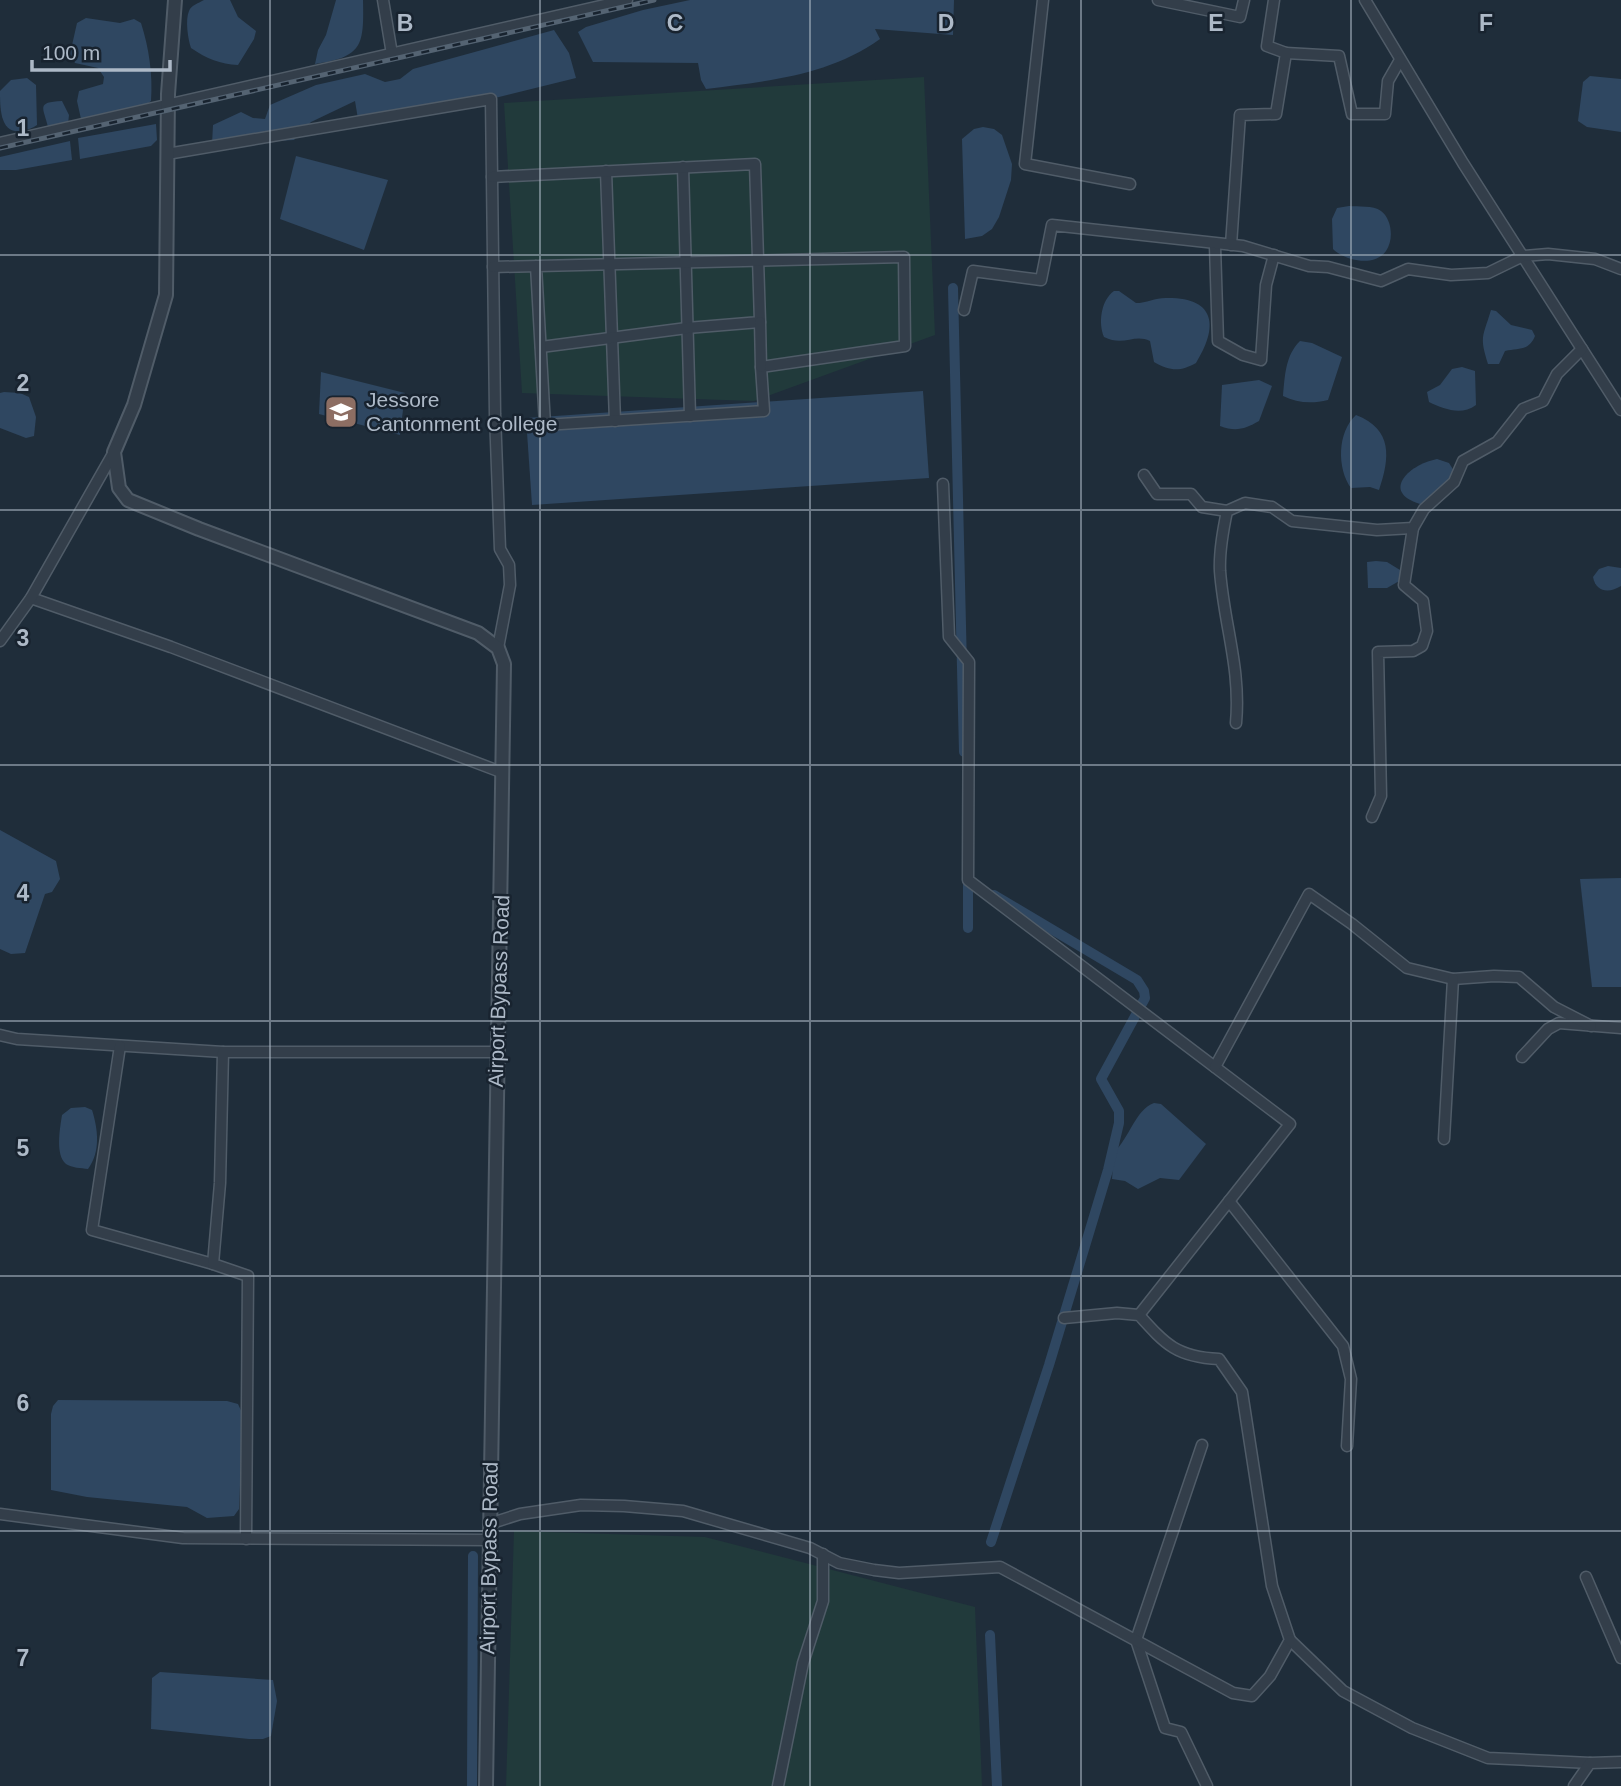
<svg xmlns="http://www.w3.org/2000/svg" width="1621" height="1786" viewBox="0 0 1621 1786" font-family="Arial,sans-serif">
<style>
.green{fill:#213a3b}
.water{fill:#2f4761}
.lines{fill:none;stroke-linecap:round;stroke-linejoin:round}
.canal{stroke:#2f4761;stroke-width:10}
.minor-casing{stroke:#505c68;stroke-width:13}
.tertiary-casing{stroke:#505c68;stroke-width:16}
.minor{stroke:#333e4a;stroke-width:10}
.tertiary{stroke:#333e4a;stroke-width:12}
.rail-casing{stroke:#546372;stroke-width:5}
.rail{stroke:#18232f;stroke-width:2.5;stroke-dasharray:8;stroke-linecap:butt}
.grid{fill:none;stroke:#adb9c7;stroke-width:2;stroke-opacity:0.55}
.labels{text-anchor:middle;stroke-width:5;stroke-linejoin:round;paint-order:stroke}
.poi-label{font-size:21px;fill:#adb9c7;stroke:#18232f;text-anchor:start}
.street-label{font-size:21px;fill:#adb9c7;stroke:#18232f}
.grid-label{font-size:23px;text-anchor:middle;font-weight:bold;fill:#adb9c7;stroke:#18232f;stroke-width:5;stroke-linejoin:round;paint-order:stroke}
</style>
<rect width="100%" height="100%" fill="#1f2d3a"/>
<!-- green -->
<g class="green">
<path d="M924 77 935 335 754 401 522 393 504 103Z"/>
<path d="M514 1531 705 1537 975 1607 982 1786H506Z"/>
</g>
<!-- water -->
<g class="water">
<path d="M204 0H230L238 17 256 31 254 39 238 65C220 64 207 59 191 48 188 39 185 20 189 11 191 5 199 3 204 0Z"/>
<path d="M336 0H363C364 45 363 57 315 64L318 50 326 35Z"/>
<path d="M690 0H954L953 35 875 29 880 39C828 76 768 81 706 89L701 80 698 63 593 62 578 32 586 27 643 10Z"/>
<path d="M86 18 120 23 134 19 141 23C149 48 153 75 151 101L146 105 97 117 81 119 77 101 79 91 103 84 104 77 98 68 75 63 70 54 77 23Z"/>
<path d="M554 30 569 53 576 78 467 105 365 126 359 125 355 101 311 122 294 140 212 144 213 125 241 112 253 118 265 119 270 105 316 85 365 74 385 82 400 79 413 69Z"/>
<path d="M1590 76 1621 79V132L1587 127 1578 121 1583 82Z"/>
<path d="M27 78 36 85 37 125C33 128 28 130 21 131 0 134 0 108 0 91L11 80Z"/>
<path d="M62 101 69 115 68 124 48 127C44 108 35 102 62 101Z"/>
<path d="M156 124 157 140 151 146 80 159 78 138Z"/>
<path d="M983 127 994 129 1002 135 1012 164 1011 180 999 217 992 229 982 236 965 239 962 139 974 129Z"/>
<path d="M70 141 72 160 16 170H0V157Z"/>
<path d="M296 156 388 180 364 250 280 219Z"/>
<path d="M1349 206C1358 207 1373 205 1381 211 1392 219 1394 240 1386 251 1374 268 1344 260 1333 249L1332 219 1337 208Z"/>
<path d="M1114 291H1119L1136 303C1147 303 1157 297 1168 298 1217 298 1218 328 1196 363 1180 372 1170 371 1154 362L1150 341C1134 333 1124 347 1104 337 1098 323 1101 300 1114 291Z"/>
<path d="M1491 310 1496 311 1511 325 1532 330 1535 336C1529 351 1519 348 1505 351L1499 364H1488C1479 336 1483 337 1491 310Z"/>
<path d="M1300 341 1312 343 1342 357 1328 400C1312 404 1297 403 1283 396 1285 376 1285 356 1300 341Z"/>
<path d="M1462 367 1475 371 1476 405C1461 416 1444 409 1429 402L1427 392 1440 385 1452 369Z"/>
<path d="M321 372 405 393 400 435 319 414Z"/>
<path d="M1259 380 1272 386 1259 421C1245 429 1236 432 1220 426L1222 385Z"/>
<path d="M923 391 929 478 532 505 526 418Z"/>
<path d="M4 392 20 393 29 397 36 417 34 436 26 438 0 428V393Z"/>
<path d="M1356 415C1393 429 1390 458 1379 490L1370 487 1351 488C1337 469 1337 432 1356 415Z"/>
<path d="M1437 459 1449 463 1454 471 1450 480 1424 505C1379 494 1407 465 1437 459Z"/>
<path d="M1376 561 1387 562 1400 570 1401 580 1387 588H1368L1367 562Z"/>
<path d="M1608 566 1621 568V586C1610 593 1596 593 1593 577L1599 569Z"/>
<path d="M0 830 56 861 60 879 52 892 45 894 25 953 11 954 0 949Z"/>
<path d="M1621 878V987H1592L1580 879Z"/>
<path d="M1154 1103 1161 1104 1206 1144 1179 1180 1160 1178 1138 1189 1125 1181 1112 1179 1114 1152C1129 1139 1135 1110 1154 1103Z"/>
<path d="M85 1107 92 1110C98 1129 101 1152 88 1169 81 1168 72 1168 66 1164 55 1155 60 1128 62 1115L71 1108Z"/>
<path d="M58 1400 227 1401 238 1404 243 1415 239 1509 234 1516 207 1518 187 1507 87 1497 51 1490V1414L53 1406Z"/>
<path d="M160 1672 273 1680 277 1701 271 1736 263 1739H249L151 1729 152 1678Z"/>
</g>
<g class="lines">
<!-- canal -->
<g class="canal">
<path d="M953 288 964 752"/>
<path d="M968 876V928"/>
<path d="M991 1542 1049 1365 1108 1170 1119 1123V1111L1101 1079 1145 998 1144 991 1137 980 994 895"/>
<path d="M990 1635 997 1786"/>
<path d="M472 1786 473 1556"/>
</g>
<defs>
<g id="minor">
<path d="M383 0 392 54"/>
<path d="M1043 0 1025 164 1130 184"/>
<path d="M1158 0 1240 17 1244 0"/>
<path d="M1365 0 1463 163 1621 410"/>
<path d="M1286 53 1339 56 1352 114H1385L1388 81 1400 60"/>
<path d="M0 143 627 0"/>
<path d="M167 154 491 99 495 414 500 549 509 565 510 585 498 648"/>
<path d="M683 167 690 416"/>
<path d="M606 171 615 421"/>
<path d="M492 177 755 164 760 322 687 328 541 347"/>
<path d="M1231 245 1240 115 1276 114 1286 53 1267 46 1274 0"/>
<path d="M1215 246 1218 341 1243 355 1261 360 1266 285 1274 255"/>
<path d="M493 267 904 257 905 346 761 367 764 411 545 425 536 266"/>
<path d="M964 310 973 271 1041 280 1052 225 1243 246 1309 266 1328 267 1381 281 1408 269 1451 275 1488 273 1523 256 1548 254 1595 259 1621 269"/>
<path d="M760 322 761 367"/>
<path d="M1144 475 1157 494H1191L1202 507 1227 511"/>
<path d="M943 484 949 637 969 662 968 880 1290 1124 1139 1315"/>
<path d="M31 598 171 647 501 772"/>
<path d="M0 641 31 598 114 452"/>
<path d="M1236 723C1241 668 1224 625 1220 571 1219 551 1223 530 1227 511L1245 503 1272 507 1292 521 1377 530 1413 528 1424 509 1454 482 1463 461 1497 442 1523 409 1543 401 1557 374 1582 349"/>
<path d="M1372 817 1381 796 1378 652 1413 651 1422 646 1427 631 1423 601 1404 585 1413 528"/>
<path d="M0 1035 17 1039 223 1052"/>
<path d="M120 1046 92 1230 213 1264"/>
<path d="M1522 1057 1548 1029 1559 1023 1621 1028"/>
<path d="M1215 1067 1309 894 1352 924 1407 968 1453 979 1494 976 1519 977 1554 1007 1591 1026"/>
<path d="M1444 1139 1453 979"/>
<path d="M1229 1201 1343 1346 1351 1379 1347 1446"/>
<path d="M1202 1445 1136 1640 1165 1728 1181 1732 1207 1786"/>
<path d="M0 1514 183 1538 489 1540"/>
<path d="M489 1524 520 1514 581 1505 624 1506 683 1511 810 1548 839 1563 874 1570 899 1573 1000 1567 1233 1693 1252 1696 1270 1676 1290 1640 1272 1586 1242 1392 1219 1359C1177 1357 1166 1345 1139 1315L1117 1313 1064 1318"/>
<path d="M246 1539 248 1276 213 1264 220 1183 223 1052H496"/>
<path d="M1586 1577 1621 1658"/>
<path d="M1290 1640 1343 1691 1412 1728 1488 1758 1590 1763"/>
<path d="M778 1786 803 1663 823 1601V1554"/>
<path d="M1574 1786 1590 1763 1621 1762"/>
</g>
<path id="tertiary" d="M175 0 168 94 166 295 134 405 114 452 119 488 128 500 199 529 478 633 498 648 504 664 486 1786"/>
</defs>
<!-- minor casing -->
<use href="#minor" class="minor-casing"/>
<!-- tertiary casing -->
<use href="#tertiary" class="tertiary-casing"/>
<!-- minor -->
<use href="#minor" class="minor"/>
<!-- tertiary -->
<use href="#tertiary" class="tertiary"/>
<defs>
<path id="rail" d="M0 148 654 0"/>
</defs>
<!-- rail casing -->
<use href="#rail" class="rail-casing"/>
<!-- rail -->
<use href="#rail" class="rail"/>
</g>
<!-- grid -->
<path class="grid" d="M270 0V1786M540 0V1786M810 0V1786M1081 0V1786M1351 0V1786M0 255H1621M0 510H1621M0 765H1621M0 1021H1621M0 1276H1621M0 1531H1621"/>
<!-- icons -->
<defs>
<symbol id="university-square" viewBox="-11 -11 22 22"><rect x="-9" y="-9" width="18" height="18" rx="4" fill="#8d6e63" stroke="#18232f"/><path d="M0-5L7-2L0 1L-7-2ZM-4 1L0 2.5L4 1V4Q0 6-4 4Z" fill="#fff"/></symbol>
</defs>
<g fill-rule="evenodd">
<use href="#university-square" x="322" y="393" width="38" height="38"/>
</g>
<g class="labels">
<!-- poi labels -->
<g class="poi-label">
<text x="366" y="407">Jessore<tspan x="366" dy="24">Cantonment College</tspan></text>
</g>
<!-- street labels -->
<g class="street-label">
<text transform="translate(499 991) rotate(-88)" y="7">Airport Bypass Road</text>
<text transform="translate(489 1558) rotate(-89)" y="7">Airport Bypass Road</text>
</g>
</g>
<g class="grid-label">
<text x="405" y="31">B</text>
<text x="675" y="31">C</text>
<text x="946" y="31">D</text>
<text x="1216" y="31">E</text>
<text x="1486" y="31">F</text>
<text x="23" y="136">1</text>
<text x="23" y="391">2</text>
<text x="23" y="646">3</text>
<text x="23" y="901">4</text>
<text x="23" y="1156">5</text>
<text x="23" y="1411">6</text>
<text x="23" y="1666">7</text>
</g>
<!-- scale -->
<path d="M32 60v10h138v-10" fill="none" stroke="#adb9c7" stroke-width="3.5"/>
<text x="42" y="60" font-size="21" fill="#adb9c7" stroke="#18232f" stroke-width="5" paint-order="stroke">100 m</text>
</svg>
